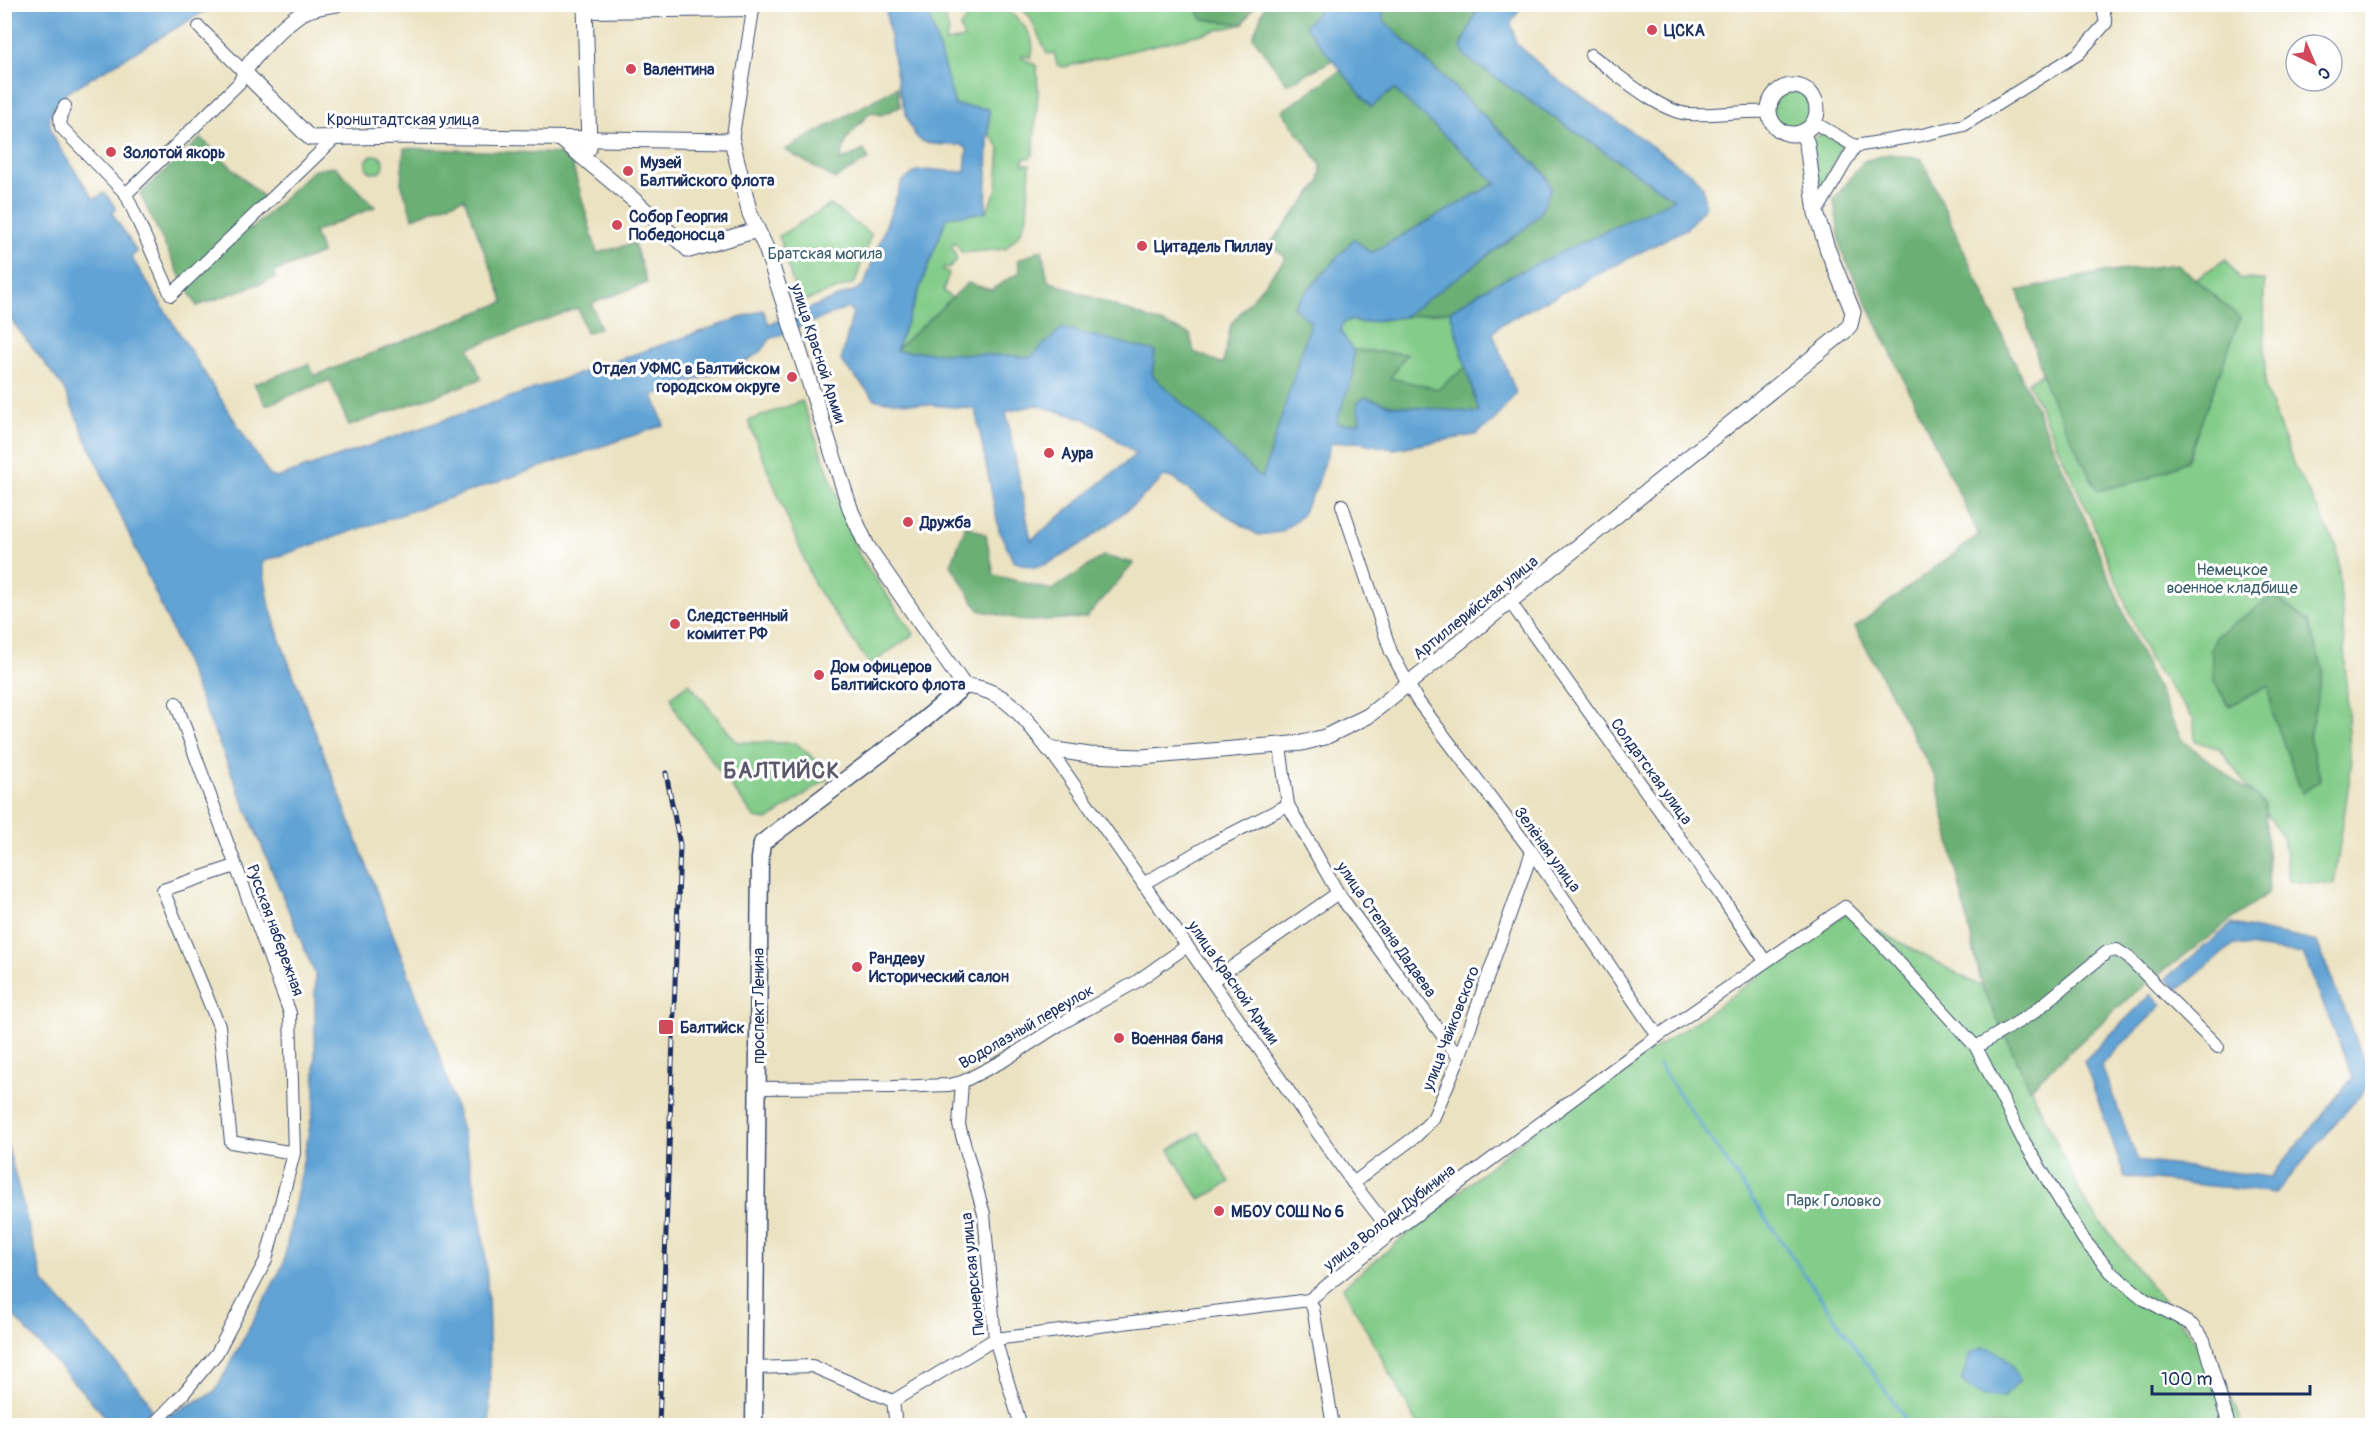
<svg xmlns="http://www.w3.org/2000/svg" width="2377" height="1430" viewBox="0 0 2377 1430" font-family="Pangolin,sans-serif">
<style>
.green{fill:#83cc89;stroke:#4f7e74;stroke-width:1.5}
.forest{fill:#6ab075;stroke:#42706a;stroke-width:1.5}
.water{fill:#60a3d4;stroke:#3e6999;stroke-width:1.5;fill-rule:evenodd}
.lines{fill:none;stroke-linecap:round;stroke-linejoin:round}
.stream{stroke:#60a3d4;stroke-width:3}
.minor-casing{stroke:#3a4a6d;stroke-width:14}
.tertiary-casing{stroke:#3a4a6d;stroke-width:17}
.secondary-casing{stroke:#3a4a6d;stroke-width:19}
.minor{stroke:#fff;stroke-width:12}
.tertiary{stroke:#fff;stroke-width:15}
.secondary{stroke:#fff;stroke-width:16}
.rail-casing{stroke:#1b2f5e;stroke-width:5}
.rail{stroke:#fff;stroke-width:3;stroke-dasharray:9;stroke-linecap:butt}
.poi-dot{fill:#d1495b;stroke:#fff;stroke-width:2}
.labels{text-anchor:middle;stroke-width:6;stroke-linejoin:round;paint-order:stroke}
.poi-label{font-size:16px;font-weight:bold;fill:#1b2f5e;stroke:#fff;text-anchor:start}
.street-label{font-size:16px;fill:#1b2f5e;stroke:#fff}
.park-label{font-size:16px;fill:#3a5e6b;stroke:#fff}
.district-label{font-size:22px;font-weight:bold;letter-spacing:1.5px;fill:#5b596b;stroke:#fff}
</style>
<rect width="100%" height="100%" fill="#fff"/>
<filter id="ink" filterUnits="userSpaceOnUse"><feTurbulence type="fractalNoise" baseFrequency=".0167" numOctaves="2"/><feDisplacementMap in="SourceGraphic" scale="12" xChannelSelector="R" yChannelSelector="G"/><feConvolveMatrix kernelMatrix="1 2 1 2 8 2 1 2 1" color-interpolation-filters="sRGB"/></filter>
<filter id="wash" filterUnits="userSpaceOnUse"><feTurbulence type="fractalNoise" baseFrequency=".008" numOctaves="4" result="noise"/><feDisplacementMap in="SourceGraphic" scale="24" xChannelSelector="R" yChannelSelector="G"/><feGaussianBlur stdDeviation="1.35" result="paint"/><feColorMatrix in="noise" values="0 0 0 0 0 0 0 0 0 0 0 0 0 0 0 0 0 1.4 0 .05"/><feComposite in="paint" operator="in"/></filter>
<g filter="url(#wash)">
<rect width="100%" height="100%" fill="#ebe2c1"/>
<!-- green -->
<g class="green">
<path d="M926 5H942L949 31 945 42 964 39 960 27C977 6 975 5 1003 5 1018 20 1039 34 1031 58L1023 55 1022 58 1037 66 1038 93 1033 155 1030 158H1024L1023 164H1030L1027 216 1021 232 1005 249 962 253 955 242 952 246 957 259 950 268 944 267 943 270 949 273 943 291 952 298 895 351 947 216 986 212 997 189 1000 148 989 133V109L955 105Z"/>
<path d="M1018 5H1195L1202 19 1243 24 1064 67 1057 65 1054 53 1047 54 1030 17Z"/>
<circle cx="1792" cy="110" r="19"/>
<path d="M1823 134 1843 144 1819 191 1812 140 1817 136Z"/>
<circle cx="375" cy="164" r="9"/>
<path d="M830 205 871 234 855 283 801 302 797 297 779 236Z"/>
<path d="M2226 259 2239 279 2264 280 2265 388 2293 463 2337 547 2343 625 2351 769 2334 885 2289 881 2283 837 2220 749 2195 741 2194 720 2148 658 2091 519 2028 382 2117 329Z"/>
<path d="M1450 311 1466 367 1438 389 1390 378 1406 355 1353 350 1340 331 1344 322 1351 320 1359 323Z"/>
<path d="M802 401 859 555 914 634 870 665 815 586 748 421Z"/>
<path d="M689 683 737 742 796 743 833 775 768 820 755 818 679 717 671 697Z"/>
<path d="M1846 913 1982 987 2086 1204 2222 1374 2242 1425H1418L1343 1287 1544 1122 1705 1015Z"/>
<path d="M1199 1132 1230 1182 1200 1200 1169 1150Z"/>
</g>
<!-- forest -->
<g class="forest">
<path d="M1195 5H1255L1243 24 1202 19Z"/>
<path d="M1265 5H1324L1307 27 1333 60 1287 84 1253 37Z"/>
<path d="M1383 5H1479L1461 47 1468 59 1674 199 1490 286 1450 311 1403 317 1527 227 1551 188 1545 173 1383 20Z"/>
<path d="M1341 70 1371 107 1394 89 1496 183 1371 253 1354 239 1293 307 1311 322 1262 479 1152 375 1155 352 1031 357 895 351 968 283 991 290 1020 272 1018 260 1042 249 1048 281 1190 334 1194 352 1223 364 1231 324 1286 258 1270 244 1320 182 1321 165 1282 111Z"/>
<path d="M897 87 900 107 881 115 870 112 847 139 840 161 864 150 869 159 835 179 785 150Z"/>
<path d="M201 138 265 199 241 220 251 230 312 171 335 166 375 207 314 232 322 253 274 272 276 278 197 306 179 274 140 194Z"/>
<path d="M404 148 561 154 572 163 597 253 634 243 647 283 592 303 600 328 586 333 578 308 469 348 481 379 349 426 330 380 266 405 254 384 309 364 314 376 504 302 464 198 413 218 401 183Z"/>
<path d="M1889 154 1922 159 2076 497 2142 657 2182 740 2265 804 2269 892 2133 994 2030 1088 1982 987 1936 779 1855 627 1979 535 1841 250 1834 199 1864 161Z"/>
<path d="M2178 264 2240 318 2187 461 2147 479 2097 491 2046 387 2018 291 2093 274Z"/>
<path d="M1353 350 1407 354 1390 378 1438 389 1466 367 1479 413 1390 405 1365 397 1360 422 1349 424 1335 423 1353 375Z"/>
<path d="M966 525 986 535 994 575 1052 590 1103 556 1134 563 1086 618 1026 621 979 610 951 565Z"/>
<path d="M2274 595 2308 622 2323 670 2309 737 2321 780 2302 793 2272 712 2269 686 2229 706 2214 682 2211 650 2216 636Z"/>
</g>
<!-- water -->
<g class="water">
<path d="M5 5H215L69 91C40 114 48 132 67 159 76 172 85 186 94 199L105 193 116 209 112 213 137 252 131 257 269 475 276 478 763 310 769 324 856 290 864 285 902 182 917 171 934 170 965 172 967 149 962 145C950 144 930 146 920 140 900 126 890 31 885 5H926L955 105 989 109 986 212 947 217 896 351 1031 357 1062 328 1155 351 1152 375 1262 479 1311 322 1293 307 1354 239 1371 253 1496 183 1394 89 1371 107 1305 26 1324 5H1383V20L1545 174 1551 188 1541 212 1527 227 1403 317 1359 323 1351 320 1344 322 1340 331 1353 350V375L1336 423 1349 424 1360 422 1357 403 1365 397 1390 405 1479 413 1450 311 1490 286 1674 199 1468 59 1461 48 1479 5H1522L1511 23 1516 43 1551 75 1693 175 1703 187 1705 207 1686 229 1503 323 1493 333 1516 393 1493 422 1475 435 1393 449 1357 442 1331 443 1317 486 1301 516 1281 532 1258 535 1200 499 1175 479 1165 476C1145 497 1062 565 1035 567 1029 568 1019 563 1013 561L999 530 975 409 876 400 841 361 853 312 847 308 770 339 761 352 741 364 653 395 664 425 262 562 270 607 280 640 438 1051C455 1104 472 1160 480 1215 491 1284 489 1356 490 1425H113L5 1307 4 1133 43 1281 146 1397 156 1421 215 1392 283 1265 315 1100V974L171 628 63 387 5 312ZM1036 405 1085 419 1105 431 1136 454 1031 540 1006 412Z"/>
<path d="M2232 924 2317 942 2372 1081 2276 1193 2125 1177 2084 1061 2151 994 2162 1005 2101 1065 2138 1161 2271 1177 2353 1077 2303 954 2234 944 2178 990 2166 978Z"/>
<path d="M1982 1348C2003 1349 2011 1363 2020 1381L2003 1397C1983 1397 1976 1396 1961 1381L1970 1354Z"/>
</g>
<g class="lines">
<!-- stream -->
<path class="stream" d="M1659 1065 1910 1426"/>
</g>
</g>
<g filter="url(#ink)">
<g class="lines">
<defs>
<g id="minor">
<path d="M586 12 753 10"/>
<path d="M1591 55C1616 73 1659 112 1689 114 1716 116 1742 110 1769 112"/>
<path d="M65 106 60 117 61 127 126 194 171 295 336 137"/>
<path d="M1813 122 1855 146 1922 135 1964 125 2078 54 2106 23 2102 4"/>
<path d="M732 141 754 4"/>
<path d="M126 194 239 83 244 72 199 27"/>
<path d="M1816 213 1855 146"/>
<path d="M1342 505 1391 652 1417 700 1532 852 1658 1036"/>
<path d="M1510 602 1719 893 1765 961"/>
<path d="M1280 746 1288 805 1338 893 1459 1058"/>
<path d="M1049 749 1353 1183 1392 1233"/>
<path d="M235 866 163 890 219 1026 231 1142 294 1153"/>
<path d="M1143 884 1211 844 1288 805"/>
<path d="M1212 981 1338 893"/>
<path d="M1976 1047 2033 1013 2107 952 2117 950 2129 958 2218 1047"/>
<path d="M962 1082 959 1125 984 1214 995 1339 1021 1426"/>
<path d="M758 1088 894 1087 949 1085 962 1082 1003 1061 1059 1025 1136 982 1187 946"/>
<path d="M1353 1183 1415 1137 1433 1119 1459 1058 1532 852"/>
<path d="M1309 1300 1313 1308 1333 1426"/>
<path d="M755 1368 812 1366 893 1401 896 1426"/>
<path d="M893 1401 995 1339 1309 1300 1392 1233 1658 1036 1845 907 1872 933 1976 1047 2023 1140 2084 1240 2111 1272 2144 1299 2192 1325 2204 1340 2229 1426"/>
<path d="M152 1426 183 1394 217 1353 266 1260 294 1153 290 1013 176 703"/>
</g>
<g id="tertiary">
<path d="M337 4C324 6 308 8 297 16 281 27 254 56 244 72L310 138 401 136 732 141 750 214 766 248 851 511 867 546 964 686C1005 688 1026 719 1049 749L1089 755 1142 757 1302 743 1325 737 1368 716 1844 332 1850 325 1853 312 1827 248 1816 213 1807 144 1802 132"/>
<path d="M585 4 589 148"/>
<circle cx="1793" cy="110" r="24"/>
<path d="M561 139 635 201 689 250 757 230"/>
</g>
<path id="secondary" d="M754 1426 760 859 762 843 913 729 964 686"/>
</defs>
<!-- minor casing -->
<use href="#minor" class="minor-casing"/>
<!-- tertiary casing -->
<use href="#tertiary" class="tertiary-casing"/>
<!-- secondary casing -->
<use href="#secondary" class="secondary-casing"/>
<!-- minor -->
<use href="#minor" class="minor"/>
<!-- tertiary -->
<use href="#tertiary" class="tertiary"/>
<!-- secondary -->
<use href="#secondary" class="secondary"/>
<defs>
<path id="rail" d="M659 1426 680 845 666 773"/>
</defs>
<!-- rail casing -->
<use href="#rail" class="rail-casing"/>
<!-- rail -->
<use href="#rail" class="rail"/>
</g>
</g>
<!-- markers -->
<g class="poi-dot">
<circle cx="1652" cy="30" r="6"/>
<circle cx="631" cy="69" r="6"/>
<circle cx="111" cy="152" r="6"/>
<circle cx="628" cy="171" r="6"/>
<circle cx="617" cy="225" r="6"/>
<circle cx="1142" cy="246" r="6"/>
<circle cx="792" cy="377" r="6"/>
<circle cx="1049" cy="453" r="6"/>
<circle cx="908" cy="522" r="6"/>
<circle cx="675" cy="624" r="6"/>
<circle cx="819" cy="675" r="6"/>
<circle cx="857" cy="967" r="6"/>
<rect x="658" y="1019" width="16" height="16" rx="3"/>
<circle cx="1119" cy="1038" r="6"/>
<circle cx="1219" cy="1211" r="6"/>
</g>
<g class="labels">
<!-- poi labels -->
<g class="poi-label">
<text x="1664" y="36">ЦСКА</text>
<text x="643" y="75">Валентина</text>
<text x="123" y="158">Золотой якорь</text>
<text x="640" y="168">Музей<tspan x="640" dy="18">Балтийского флота</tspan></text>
<text x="629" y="222">Собор Георгия<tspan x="629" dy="18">Победоносца</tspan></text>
<text x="1154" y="252">Цитадель Пиллау</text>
<text x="780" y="374" text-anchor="end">Отдел УФМС в Балтийском<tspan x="780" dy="18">городском округе</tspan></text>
<text x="1061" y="459">Аура</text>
<text x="920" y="528">Дружба</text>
<text x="687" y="621">Следственный<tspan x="687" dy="18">комитет РФ</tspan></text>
<text x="831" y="672">Дом офицеров<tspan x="831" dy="18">Балтийского флота</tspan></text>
<text x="869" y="964">Рандеву<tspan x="869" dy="18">Исторический салон</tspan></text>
<text x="680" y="1033">Балтийск</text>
<text x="1131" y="1044">Военная баня</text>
<text x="1231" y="1217">МБОУ СОШ № 6</text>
</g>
<!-- street labels -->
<g class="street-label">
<text x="403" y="125">Кронштадтская улица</text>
<text transform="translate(819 353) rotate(72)" y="6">улица Красной Армии</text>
<text transform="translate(1475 607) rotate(-39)" y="6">Артиллерийская улица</text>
<text transform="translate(1652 771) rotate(54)" y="6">Солдатская улица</text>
<text transform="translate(1548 849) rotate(54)" y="6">Зелёная улица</text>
<text transform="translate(1387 929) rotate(55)" y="6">улица Степана Дадаева</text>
<text transform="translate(276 930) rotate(70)" y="6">Русская набережная</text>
<text transform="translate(1234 982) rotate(55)" y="6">улица Красной Армии</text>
<text transform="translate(758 1006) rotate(-90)" y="6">проспект Ленина</text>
<text transform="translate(1026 1026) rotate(-30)" y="6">Водолазный переулок</text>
<text transform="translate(1450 1028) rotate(-69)" y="6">улица Чайковского</text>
<text transform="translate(1389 1217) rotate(-38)" y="6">улица Володи Дубинина</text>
<text transform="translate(972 1274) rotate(-96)" y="6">Пионерская улица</text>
</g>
<!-- park labels -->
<g class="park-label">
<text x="825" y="259">Братская могила</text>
<text x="2232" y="575">Немецкое<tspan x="2232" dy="18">военное кладбище</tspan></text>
<text x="1834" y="1206">Парк Головко</text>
</g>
<!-- district labels -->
<g class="district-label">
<text x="782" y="778">БАЛТИЙСК</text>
</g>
</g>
<!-- margin -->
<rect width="2377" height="1430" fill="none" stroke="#fff" stroke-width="24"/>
<!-- north arrow -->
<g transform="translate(2314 63) rotate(136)"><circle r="28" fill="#ffffff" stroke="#a4acbf" stroke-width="1.5"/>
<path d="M0-4.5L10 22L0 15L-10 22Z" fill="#d1495b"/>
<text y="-9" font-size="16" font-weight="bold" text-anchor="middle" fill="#1b2f5e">С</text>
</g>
<!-- scale -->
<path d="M2152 1385v9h158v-9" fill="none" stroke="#1b2f5e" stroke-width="3"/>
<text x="2161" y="1385" font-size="18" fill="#1b2f5e" stroke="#ffffff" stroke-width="4.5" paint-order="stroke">100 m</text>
</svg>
